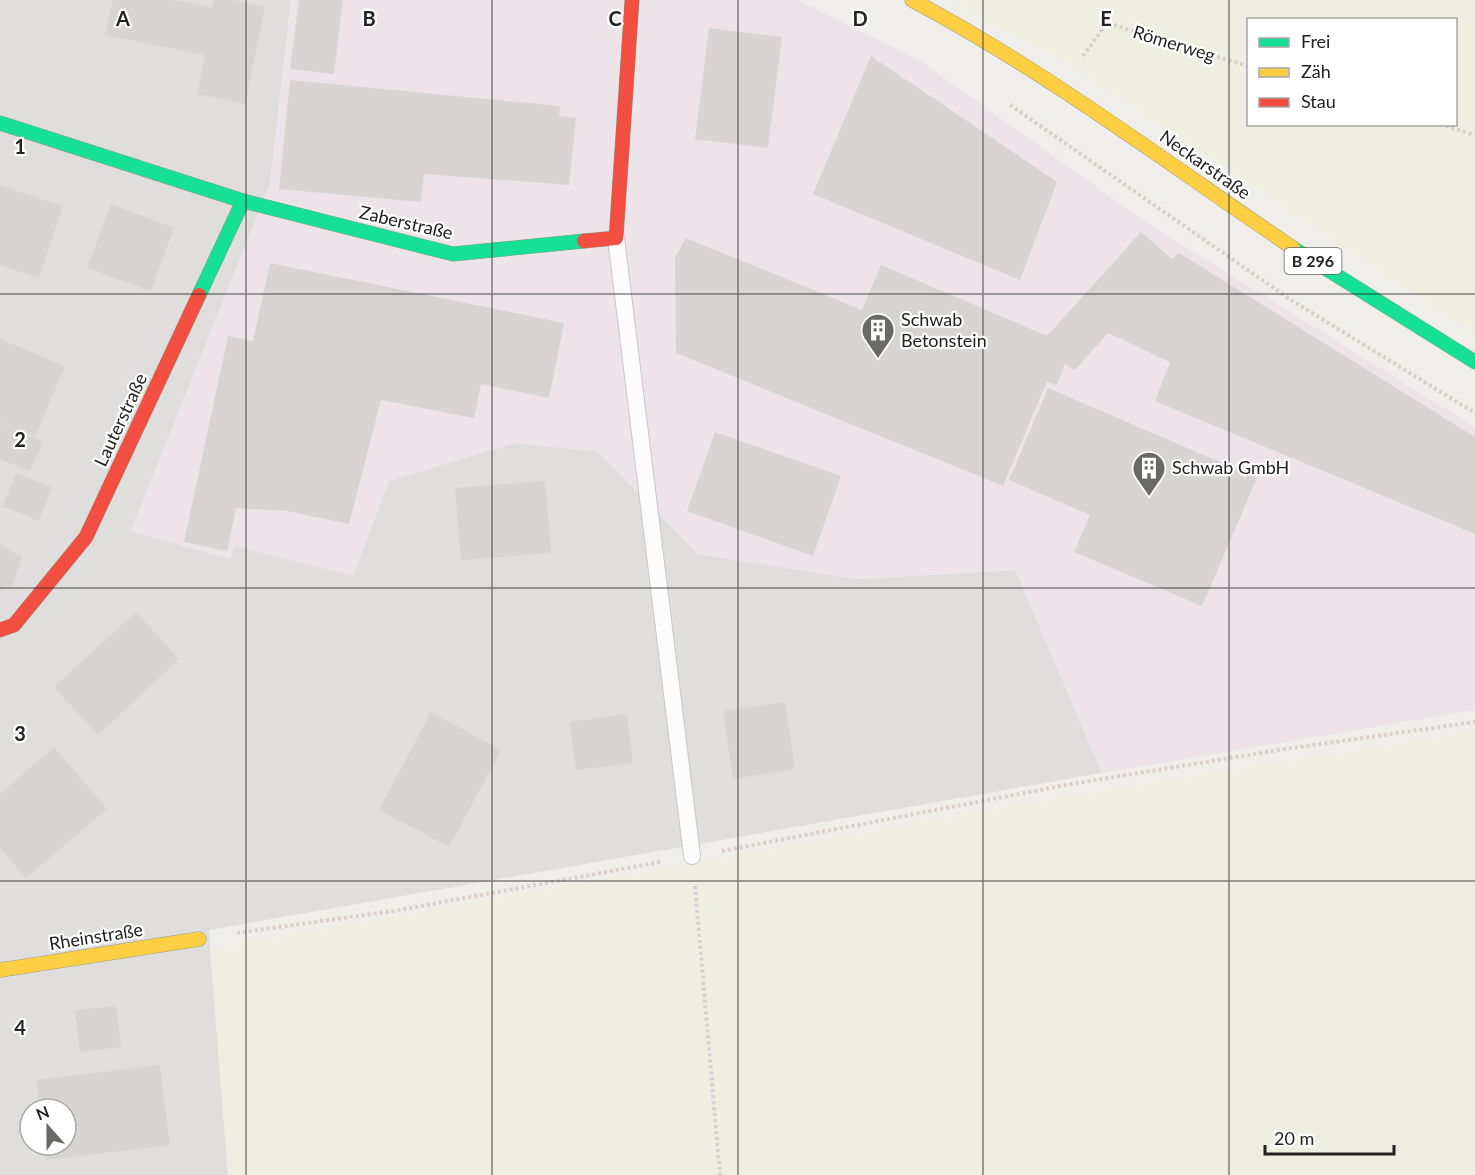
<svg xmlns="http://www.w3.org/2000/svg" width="1475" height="1175" viewBox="0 0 1475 1175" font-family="Lato,sans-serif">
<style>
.residential{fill:#dfdedc;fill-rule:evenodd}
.industrial{fill:#ede4e9}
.farmland{fill:#efefdf;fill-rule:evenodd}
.building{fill:#d7d4d2}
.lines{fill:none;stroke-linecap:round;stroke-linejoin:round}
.lane-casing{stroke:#c9c8c7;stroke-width:18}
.fast-casing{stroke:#999a82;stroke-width:15}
.slow-casing{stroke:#999a82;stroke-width:15}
.jam-casing{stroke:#999a82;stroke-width:15}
.path{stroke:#dccecd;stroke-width:4;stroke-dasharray:3 3;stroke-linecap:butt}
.lane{stroke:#fdfcfc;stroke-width:16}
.fast{stroke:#16e098;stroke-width:14}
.slow{stroke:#ffcf43;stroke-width:14}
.jam{stroke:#f24e42;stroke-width:14}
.grid{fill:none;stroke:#222;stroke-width:1.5;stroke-opacity:0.55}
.labels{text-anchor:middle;stroke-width:4.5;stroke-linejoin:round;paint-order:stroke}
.shield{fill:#fff;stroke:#646464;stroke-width:1.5}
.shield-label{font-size:16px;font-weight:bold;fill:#222}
.street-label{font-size:18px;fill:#222;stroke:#fff}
.poi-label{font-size:18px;fill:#222;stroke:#fff;text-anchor:start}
.grid-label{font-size:20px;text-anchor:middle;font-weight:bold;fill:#222;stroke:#fff;stroke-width:4.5;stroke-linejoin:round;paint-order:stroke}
</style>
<rect width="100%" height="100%" fill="#f0eeeb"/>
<!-- residential -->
<path class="residential" d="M0 0H291L270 184 131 531 230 559 234 546 353 575 389 481 514 443 597 451 698 554 857 579 1016 570 1102 773 209 930 228 1175H0ZM30 1109H66V1145H30Z"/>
<!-- industrial -->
<path class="industrial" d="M291 0H797L919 60 1147 223 1475 427V710L1102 773 1015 570 857 579 698 554 597 451 514 443 389 481 353 576 234 546 230 559 131 531 270 184Z"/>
<!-- farmland -->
<g class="farmland">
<path d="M951 0H1475V333L1059 58ZM1248 20H1456V124H1248Z"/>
<path d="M1475 731V1175H228L210 949 1058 798Z"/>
</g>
<!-- building -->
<g class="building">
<path d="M113 0H173L212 8 214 0H233L265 7 245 104 197 94 205 55 105 35Z"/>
<path d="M299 0H343L334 74 290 69Z"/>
<path d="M709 28 782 37 768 148 695 139Z"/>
<path d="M871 56 1057 182 1020 280 813 194Z"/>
<path d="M290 80 560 106 559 116 576 118 569 185 424 174 421 202 279 189Z"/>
<path d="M0 185 63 206 39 278 0 265Z"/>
<path d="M111 204 174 228 151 291 87 268Z"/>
<path d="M1141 232 1172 259 1179 253 1475 437V534L1155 401 1170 362 1108 333 1075 370 1065 364 1057 385 1047 382 1003 486 676 353 675 258 686 238 862 310 881 265 1047 336Z"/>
<path d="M270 263 564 323 549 398 481 384 474 418 381 400 349 524 287 511 236 508 227 551 184 542 228 336 253 341Z"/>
<path d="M0 339 65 366 35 437 0 422Z"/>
<path d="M1048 388 1257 478 1202 606 1074 552 1090 515 1009 480Z"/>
<path d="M0 423 43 442 30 471 0 459Z"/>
<path d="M715 432 841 476 813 556 687 511Z"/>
<path d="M16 473 52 487 39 521 3 506Z"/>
<path d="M545 481 551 553 461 560 455 488Z"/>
<path d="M0 544 22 557 13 584 0 590Z"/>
<path d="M136 612 179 659 98 735 54 687Z"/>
<path d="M785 702 795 769 733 779 723 711Z"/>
<path d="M431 712 501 750 449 847 379 810Z"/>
<path d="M627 714 633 763 576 770 570 722Z"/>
<path d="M54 747 107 809 26 878 0 848V794Z"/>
<path d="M116 1006 121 1047 80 1052 75 1010Z"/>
<path d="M160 1065 170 1145 46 1160 44 1145H66V1109H40L36 1080Z"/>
</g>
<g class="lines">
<defs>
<path id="lane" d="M616 238 692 856"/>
<g id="fast">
<path d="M0 123 243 201 453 254 584 241"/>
<path d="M1293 248 1475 362"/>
<path d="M199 295 243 201"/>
</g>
<g id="slow">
<path d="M912 0C1046 71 1167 163 1293 248"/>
<path d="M0 970 199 939"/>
</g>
<g id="jam">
<path d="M584 241 616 238 632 0"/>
<path d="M0 630 14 625 86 537 199 295"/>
</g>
</defs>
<!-- lane casing -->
<use href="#lane" class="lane-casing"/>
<!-- fast casing -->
<use href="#fast" class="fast-casing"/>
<!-- slow casing -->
<use href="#slow" class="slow-casing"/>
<!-- jam casing -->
<use href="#jam" class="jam-casing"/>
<!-- path -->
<g class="path">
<path d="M1083 56 1107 23 1248 66"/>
<path d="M1010 105 1291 300 1475 413"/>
<path d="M1440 124 1475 135"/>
<path d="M722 851 1071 784 1285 749 1475 722"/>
<path d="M695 886 720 1175"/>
<path d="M237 933 394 911 661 862"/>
</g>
<!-- lane -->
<use href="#lane" class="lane"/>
<!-- fast -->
<use href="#fast" class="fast"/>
<!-- slow -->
<use href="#slow" class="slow"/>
<!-- jam -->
<use href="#jam" class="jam"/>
</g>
<!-- grid -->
<path class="grid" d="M246 0V1175M492 0V1175M738 0V1175M983 0V1175M1229 0V1175M0 294H1475M0 588H1475M0 881H1475"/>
<!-- icons -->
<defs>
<symbol id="building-pin" viewBox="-11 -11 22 30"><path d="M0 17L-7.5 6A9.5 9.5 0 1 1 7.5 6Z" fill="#6a6968" stroke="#fff"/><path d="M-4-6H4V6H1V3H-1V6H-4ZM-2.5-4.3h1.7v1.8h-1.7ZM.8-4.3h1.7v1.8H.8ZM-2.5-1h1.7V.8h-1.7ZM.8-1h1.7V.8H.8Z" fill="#fff"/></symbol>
</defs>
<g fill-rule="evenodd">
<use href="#building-pin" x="859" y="311" width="38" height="52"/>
<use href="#building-pin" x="1130" y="449" width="38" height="52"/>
</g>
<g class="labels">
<!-- shield labels -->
<rect class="shield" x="1284.5" y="248" width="57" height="26" rx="4.5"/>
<g class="shield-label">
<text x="1313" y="267">B 296</text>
</g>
<!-- street labels -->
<g class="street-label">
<text transform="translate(1174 44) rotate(17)" y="6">Römerweg</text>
<text transform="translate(1205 165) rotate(35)" y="6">Neckarstraße</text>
<text transform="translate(406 223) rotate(13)" y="6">Zaberstraße</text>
<text transform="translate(121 420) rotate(-65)" y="6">Lauterstraße</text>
<text transform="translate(96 937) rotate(-9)" y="6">Rheinstraße</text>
</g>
<!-- poi labels -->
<g class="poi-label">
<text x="901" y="326">Schwab<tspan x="901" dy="21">Betonstein</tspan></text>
<text x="1172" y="474">Schwab GmbH</text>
</g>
</g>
<g class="grid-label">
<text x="123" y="26">A</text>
<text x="369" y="26">B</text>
<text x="615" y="26">C</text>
<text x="860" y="26">D</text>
<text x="1106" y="26">E</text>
<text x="20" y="154">1</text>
<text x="20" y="447">2</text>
<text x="20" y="741">3</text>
<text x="20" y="1035">4</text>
</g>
<!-- legend -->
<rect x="1247" y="18" width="210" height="108" fill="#ffffff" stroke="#a7a7a7" stroke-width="1.5"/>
<rect x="1259" y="38" width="30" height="9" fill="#16e098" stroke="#a7a7a7" stroke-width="1.5"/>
<text x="1301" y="48" font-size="18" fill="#222222">Frei</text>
<rect x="1259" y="68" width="30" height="9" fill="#ffcf43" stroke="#a7a7a7" stroke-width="1.5"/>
<text x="1301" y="78" font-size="18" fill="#222222">Zäh</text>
<rect x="1259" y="98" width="30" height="9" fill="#f24e42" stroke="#a7a7a7" stroke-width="1.5"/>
<text x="1301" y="108" font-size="18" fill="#222222">Stau</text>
<!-- north arrow -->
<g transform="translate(48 1127) rotate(339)"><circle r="28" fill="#ffffff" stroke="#a7a7a7" stroke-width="1.5"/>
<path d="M0-4.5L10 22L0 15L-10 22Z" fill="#6a6968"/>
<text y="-9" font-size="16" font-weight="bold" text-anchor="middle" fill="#222222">N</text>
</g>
<!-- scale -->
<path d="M1265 1145v9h129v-9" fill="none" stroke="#222222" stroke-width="3"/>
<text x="1274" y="1145" font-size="18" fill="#222222" stroke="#ffffff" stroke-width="4.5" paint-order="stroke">20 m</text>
</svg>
